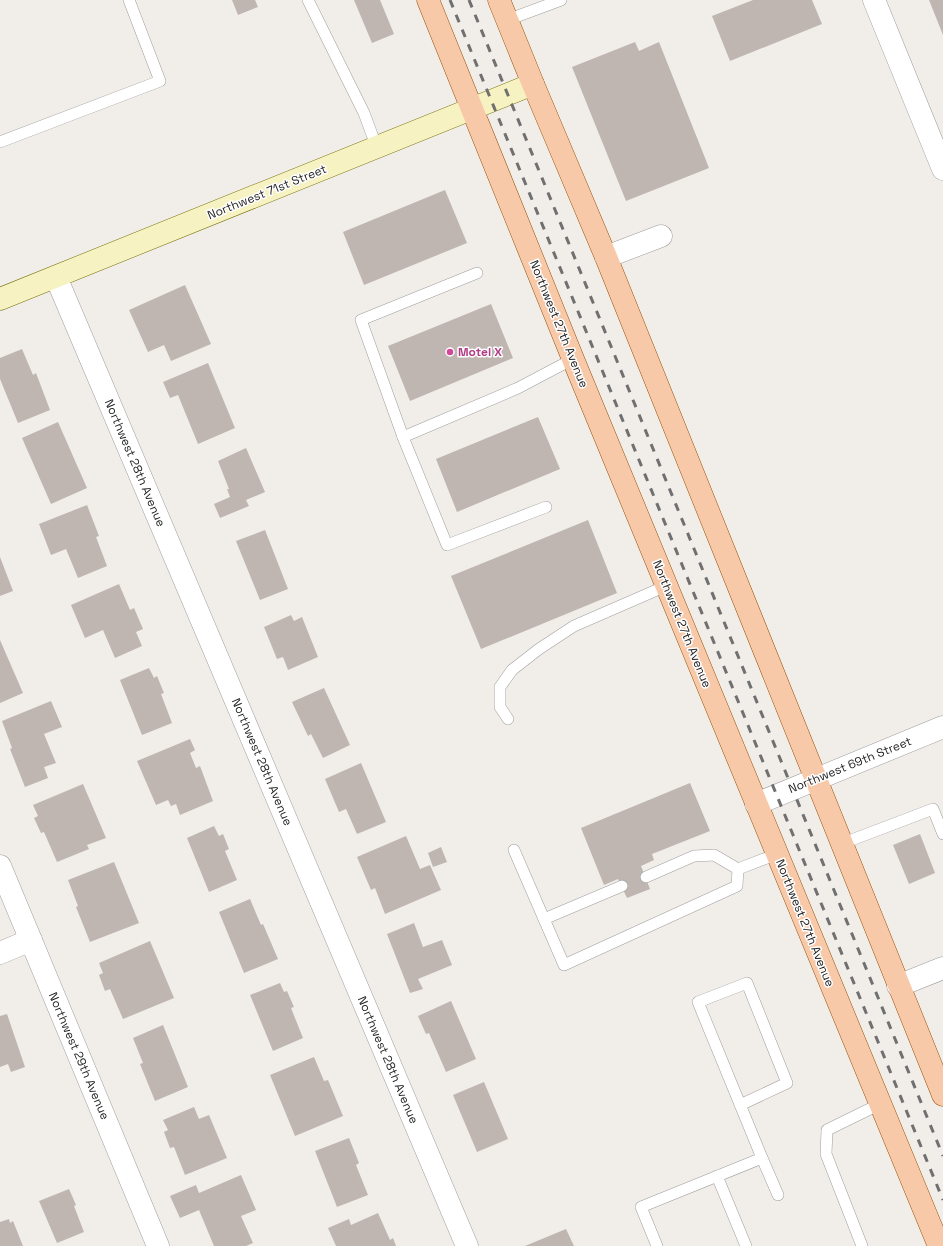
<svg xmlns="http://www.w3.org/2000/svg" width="943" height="1246" viewBox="0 0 943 1246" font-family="'Space Grotesk',sans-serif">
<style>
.building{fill:#bfb6b2}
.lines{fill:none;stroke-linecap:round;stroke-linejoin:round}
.lane-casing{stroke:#9f9f9f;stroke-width:12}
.street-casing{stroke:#9f9f9f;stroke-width:23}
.secondary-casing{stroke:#77730b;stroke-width:23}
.primary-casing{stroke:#985308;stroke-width:23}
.lane{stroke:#fff;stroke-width:11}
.street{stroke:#fff;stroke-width:22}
.secondary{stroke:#f7f2c2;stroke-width:22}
.primary{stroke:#f8c9a8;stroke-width:22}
.rail{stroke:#707070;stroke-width:3;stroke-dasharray:8 8;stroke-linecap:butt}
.hotel-dot{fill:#d1479c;stroke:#fff;stroke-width:1.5}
.labels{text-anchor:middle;stroke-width:3;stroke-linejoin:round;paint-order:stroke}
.street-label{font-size:12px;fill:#222;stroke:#fff}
.hotel-label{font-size:12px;font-weight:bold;fill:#b23c85;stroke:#fff;text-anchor:start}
</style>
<rect width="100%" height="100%" fill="#f1ede9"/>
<!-- building -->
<g class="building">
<path d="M232 0H255L258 7 238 15Z"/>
<path d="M354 0H380L394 34 372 43Z"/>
<path d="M753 0H812L822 24 730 61 712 16Z"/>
<path d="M929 0H943V35Z"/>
<path d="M635 42 639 51 659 42 709 168 626 201 572 67Z"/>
<path d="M445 190 467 243 364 285 343 232Z"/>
<path d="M185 285 211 344 171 361 164 345 148 352 129 310Z"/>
<path d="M491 304 513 358 410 401 388 346Z"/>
<path d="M22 349 33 375 36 373 50 410 18 423 0 379V358Z"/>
<path d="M208 363 235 428 198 444 178 395 170 398 163 382Z"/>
<path d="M538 417 560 469 457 512 436 459Z"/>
<path d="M58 422 87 488 51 504 22 438Z"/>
<path d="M246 448 265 492 246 500 249 506 220 518 214 504 230 497 227 489H229L218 461Z"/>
<path d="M87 505 99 536 96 537 107 566 78 578 66 549 51 555 39 524Z"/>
<path d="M588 520 617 593 481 649 451 576Z"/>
<path d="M265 530 288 589 260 600 236 541Z"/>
<path d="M0 557 13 591 0 596Z"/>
<path d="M119 584 130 610 134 608 143 629 136 632 142 646 115 658 103 630 85 638 71 605Z"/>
<path d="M291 615 294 621 302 617 318 657 288 670 283 657 277 659 264 627Z"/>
<path d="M0 640 23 693 0 703Z"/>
<path d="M149 668 154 678 157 676 164 693 161 694 172 723 142 735 120 680Z"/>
<path d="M324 688 350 745 323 758 311 734 308 736 292 702Z"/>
<path d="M51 701 62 727 44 734 56 763 44 767 48 778 25 787 10 749 12 748 2 721Z"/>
<path d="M190 739 195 750 190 753 196 768 200 766 213 801 180 815 176 804 171 806 168 800 156 805 137 761Z"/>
<path d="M361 763 386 822 357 834 346 809 339 812 325 779Z"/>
<path d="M690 783 710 831 652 854 654 860 641 866 650 889 627 898 618 879 604 885 581 828Z"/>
<path d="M83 784 106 838 87 845 89 849 57 862 44 832 41 833 34 818 38 816 33 805Z"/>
<path d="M214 826 219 836 223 834 229 849 225 851 237 880 209 892 187 838Z"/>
<path d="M920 834 935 873 909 884 893 845Z"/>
<path d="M406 836 420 869 430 865 441 890 385 914 375 888 371 890 357 857Z"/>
<path d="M441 847 447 862 433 867 428 853Z"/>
<path d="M114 862 139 923 90 942 76 907 78 906 68 880Z"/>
<path d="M250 899 261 925 263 924 278 959 244 973 219 912Z"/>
<path d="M414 923 423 947 442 940 452 965 418 979 423 989 410 993 387 934Z"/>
<path d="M150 941 174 998 123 1019 110 989 105 991 99 975 103 973 99 963Z"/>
<path d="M280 983 284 992 287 991 294 1007 291 1008 303 1038 273 1051 250 995Z"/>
<path d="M451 1001 476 1059 446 1072 429 1033 426 1034 418 1016Z"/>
<path d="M7 1014 25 1067 11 1072 8 1064 0 1067V1016Z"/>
<path d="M163 1025 188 1087 155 1101 140 1064 143 1063 133 1038Z"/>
<path d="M314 1057 324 1081 328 1080 343 1116 295 1136 270 1075Z"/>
<path d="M484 1082 508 1139 477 1152 453 1095Z"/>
<path d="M194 1107 199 1119 209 1115 227 1158 185 1175 174 1147 170 1148 164 1132 168 1130 163 1120Z"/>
<path d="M349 1138 359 1163 356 1165 368 1195 337 1207 315 1151Z"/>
<path d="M241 1175 256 1210 241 1216 253 1243 246 1246H214L199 1210 180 1218 170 1196 196 1185 199 1193Z"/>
<path d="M69 1189 76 1205 74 1206 84 1232 57 1243 39 1201Z"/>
<path d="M378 1213 390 1240 393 1238 396 1246H336L328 1228 349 1219 351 1225Z"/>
<path d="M9 1219 10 1223 13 1221 23 1246H0V1222Z"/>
<path d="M566 1229 574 1246H525Z"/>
</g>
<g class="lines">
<defs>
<g id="lane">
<path d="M308 0 364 113 377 148"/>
<path d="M507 20 561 0"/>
<path d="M0 142 160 81 129 0"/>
<path d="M403 437 361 320 477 273"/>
<path d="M546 507 447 545 403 437 518 388 573 359"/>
<path d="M508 719 500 707V687L512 670 539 649 574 626 666 586"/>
<path d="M841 844 933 809 943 834"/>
<path d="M514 850 564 965 737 886 738 869 777 854"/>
<path d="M646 877 694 856 714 855 738 869"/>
<path d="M544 919 622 886"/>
<path d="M762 1158 778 1195"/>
<path d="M717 1176 746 1246"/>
<path d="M657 1246 641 1207 762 1158 698 1002 747 983 787 1083 740 1105"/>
<path d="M862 1246 826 1154 827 1130 880 1104"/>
</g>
<g id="street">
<path d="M874 0 943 169"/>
<path d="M606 257 661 236"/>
<path d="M56 277 467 1246"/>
<path d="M756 804 943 727"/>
<path d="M0 866 158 1246"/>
<path d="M0 953 31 940"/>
<path d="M898 986 943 968"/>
</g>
<path id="secondary" d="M0 299 533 84"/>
<g id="primary">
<path d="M428 0 573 359 939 1246"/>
<path d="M499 0 533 84 606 257 943 1095"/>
</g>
</defs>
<!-- lane casing -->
<use href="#lane" class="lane-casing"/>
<!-- street casing -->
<use href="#street" class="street-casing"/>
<!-- secondary casing -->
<use href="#secondary" class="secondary-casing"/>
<!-- primary casing -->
<use href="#primary" class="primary-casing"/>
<!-- lane -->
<use href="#lane" class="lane"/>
<!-- street -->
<use href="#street" class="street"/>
<!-- secondary -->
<use href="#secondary" class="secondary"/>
<!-- primary -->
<use href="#primary" class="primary"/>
<!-- rail -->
<g class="rail">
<path d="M450 0 943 1200"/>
<path d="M469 0 943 1156"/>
</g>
</g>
<!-- markers -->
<circle class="hotel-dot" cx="450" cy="352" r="4"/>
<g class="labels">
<!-- street labels -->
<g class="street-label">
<text transform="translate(267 192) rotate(-22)" y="4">Northwest 71st Street</text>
<text transform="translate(559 324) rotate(68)" y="4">Northwest 27th Avenue</text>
<text transform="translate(135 463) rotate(67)" y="4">Northwest 28th Avenue</text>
<text transform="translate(682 624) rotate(68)" y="4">Northwest 27th Avenue</text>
<text transform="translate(262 762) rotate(67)" y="4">Northwest 28th Avenue</text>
<text transform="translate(850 765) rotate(-22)" y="4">Northwest 69th Street</text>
<text transform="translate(805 923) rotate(68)" y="4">Northwest 27th Avenue</text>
<text transform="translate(79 1056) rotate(67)" y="4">Northwest 29th Avenue</text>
<text transform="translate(388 1060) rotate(67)" y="4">Northwest 28th Avenue</text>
</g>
<!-- hotel labels -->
<g class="hotel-label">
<text x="458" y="356">Motel X</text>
</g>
</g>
</svg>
